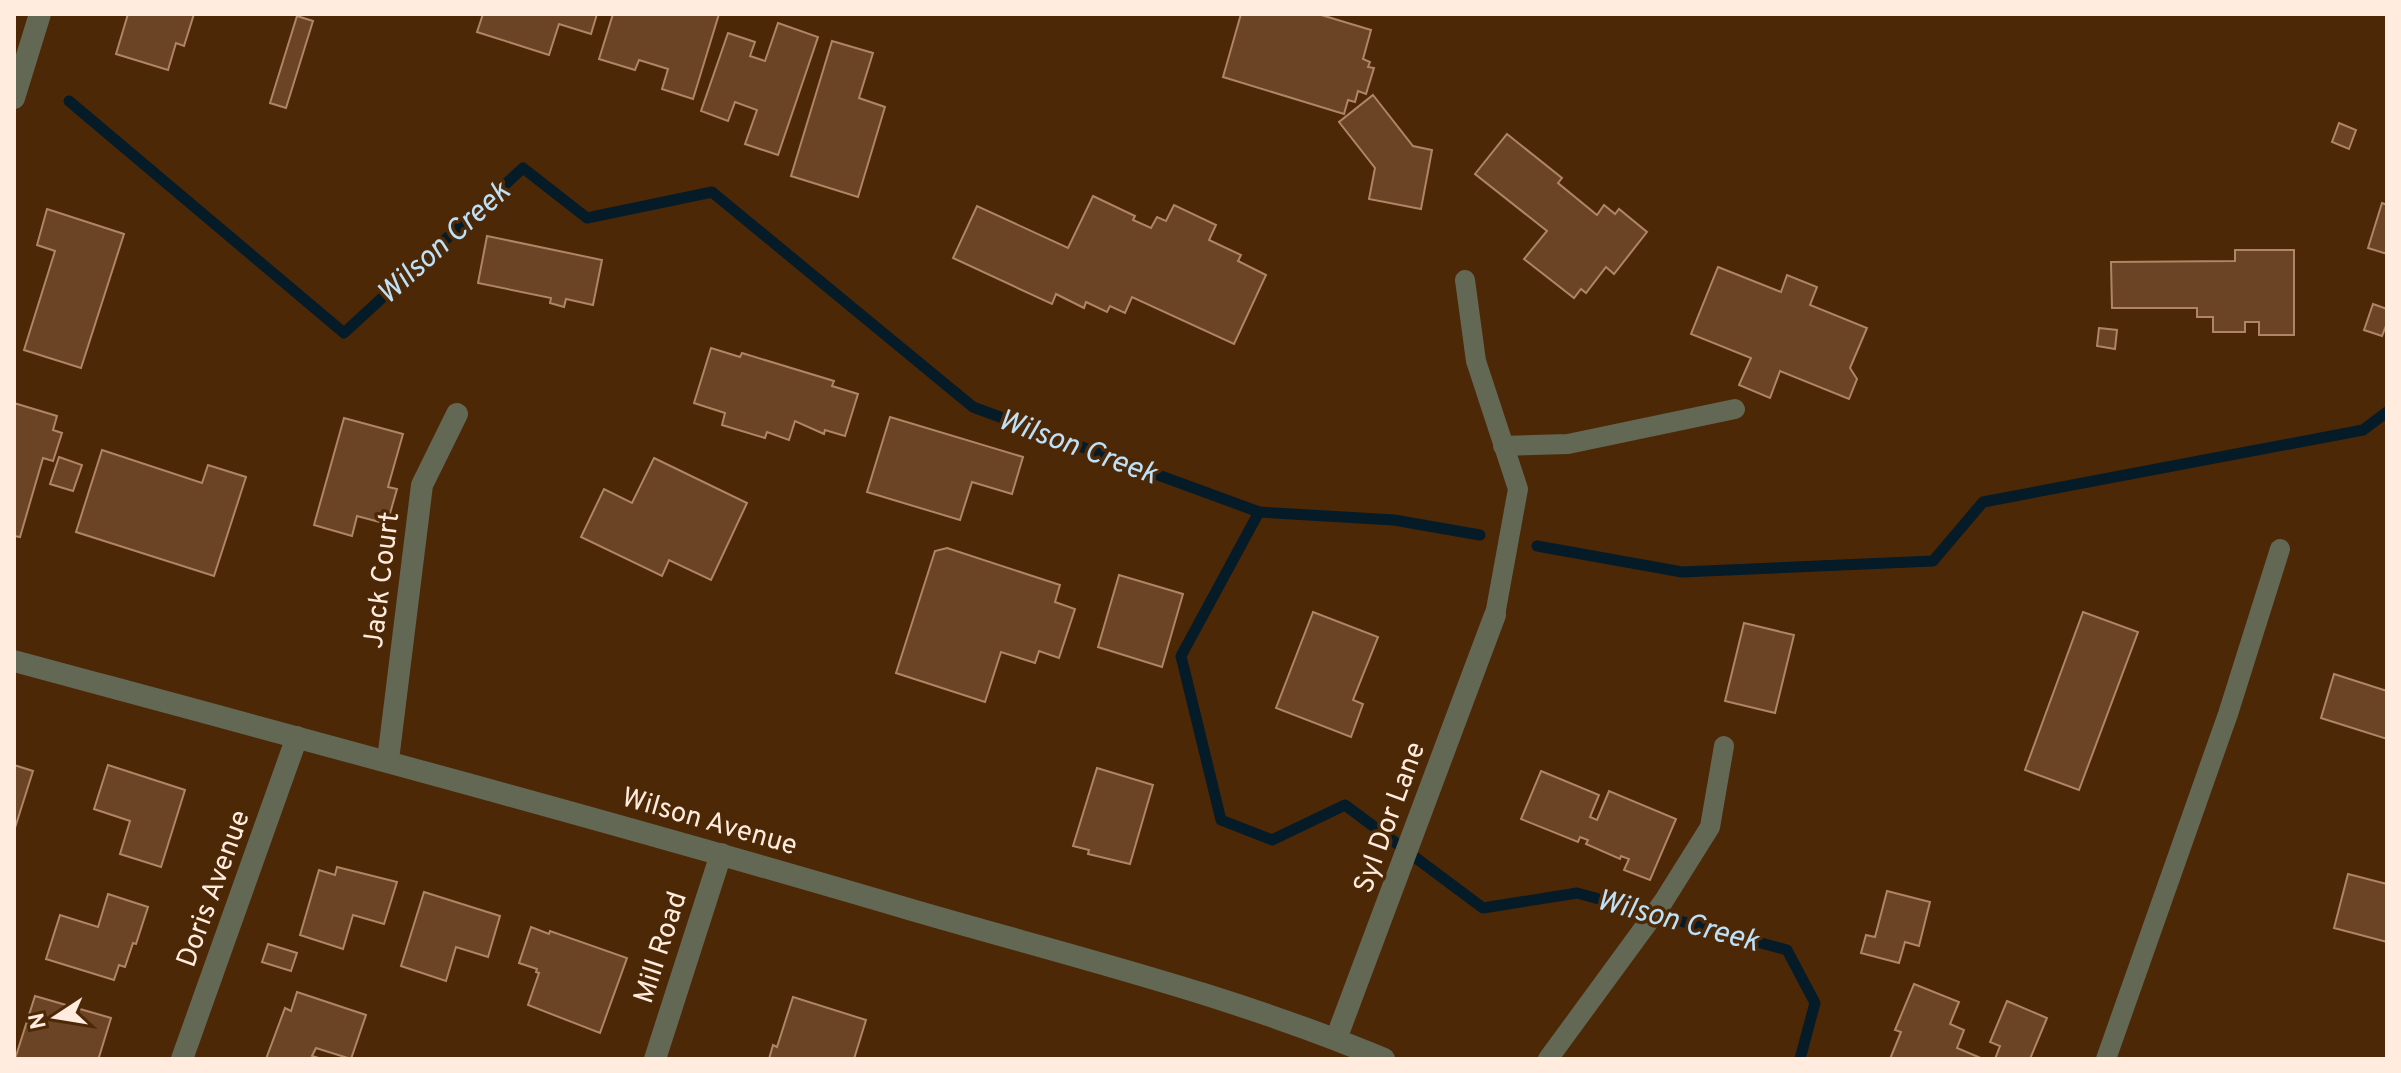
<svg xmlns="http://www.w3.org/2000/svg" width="2401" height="1073" viewBox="0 0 2401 1073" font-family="Overpass,sans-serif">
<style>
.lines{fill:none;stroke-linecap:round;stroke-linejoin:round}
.stream{stroke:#051b28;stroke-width:11}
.building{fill:#6a4425;stroke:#af8565;stroke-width:2}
.service{stroke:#636854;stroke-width:20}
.minor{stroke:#636854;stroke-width:22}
.labels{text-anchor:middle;stroke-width:7;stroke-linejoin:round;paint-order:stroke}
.street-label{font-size:28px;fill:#ffecde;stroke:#4c2807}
.water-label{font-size:30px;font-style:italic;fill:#bde1f9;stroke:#4c2807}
</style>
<rect width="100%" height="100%" fill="#4c2807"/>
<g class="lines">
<!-- stream -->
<g class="stream">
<path d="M69 101 344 333 523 168 587 218 712 192 973 407 1259 512 1181 656 1221 820 1272 840 1345 805 1483 908 1577 893 1787 950 1815 1003 1800 1059"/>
<path d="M1259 512 1394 520 1480 535"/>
<path d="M1537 546 1682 572 1933 561 1983 502 2363 430 2387 412"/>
</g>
</g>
<!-- building -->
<g class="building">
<path d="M128 14H194L184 46 176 43 168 70 116 54Z"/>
<path d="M483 14H597L591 34 559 24 549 55 477 32Z"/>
<path d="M613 14H719L693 99 662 89 668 69 639 60 635 70 599 59Z"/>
<path d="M1241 14H1318L1371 30 1363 59 1370 62 1368 67 1374 68 1366 94 1358 91 1355 102 1348 100 1344 114 1223 77Z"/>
<path d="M297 16 313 21 286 108 270 103Z"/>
<path d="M778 23 818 37 778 155 745 144 757 110 735 102 728 121 701 111 728 33 755 42 750 56 765 61Z"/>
<path d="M832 41 873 53 859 98 885 107 858 197 791 176Z"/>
<path d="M1373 95 1413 146 1432 150 1421 209 1369 199 1375 168 1339 122Z"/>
<path d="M2339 123 2356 130 2349 149 2332 142Z"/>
<path d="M1507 134 1562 178 1558 183 1597 215 1604 205 1615 214 1619 209 1647 232 1614 274 1606 267 1586 293 1581 289 1574 298 1524 259 1547 231 1475 174Z"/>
<path d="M1093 196 1135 216 1133 220 1151 228 1157 217 1166 221 1174 205 1216 225 1209 240 1241 255 1238 261 1266 275 1234 344 1132 297 1125 313 1110 306 1107 312 1086 302 1084 308 1056 294 1052 304 953 258 977 206 1068 248Z"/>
<path d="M2382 203 2387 205V254L2368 248Z"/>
<path d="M47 209 124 234 81 368 24 350 55 251 37 245Z"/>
<path d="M487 236 602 260 593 305 566 299 564 307 550 303 551 298 478 283Z"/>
<path d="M2235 250H2294V335H2259V322H2245V332H2213V317H2197V308H2112L2111 262 2235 261Z"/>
<path d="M1718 267 1781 292 1787 275 1817 287 1810 305 1867 328 1850 368 1857 379 1849 399 1780 371 1770 398 1739 385 1751 358 1691 334Z"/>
<path d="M2373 304 2387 309V323L2382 336 2364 330Z"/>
<path d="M2099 328 2117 330 2115 349 2097 346Z"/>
<path d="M711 348 740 357 742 353 834 381 832 386 858 394 845 436 825 430 824 434 795 421 789 440 767 432 765 438 722 425 725 413 694 403Z"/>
<path d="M14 403 57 416 53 430 62 433 53 461 43 458 20 537 14 536Z"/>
<path d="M890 417 1023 457 1012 494 972 482 960 520 867 492Z"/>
<path d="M344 418 403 434 388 487 397 489 387 524 357 516 352 536 314 525Z"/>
<path d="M102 450 202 483 208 465 246 477 214 576 76 532Z"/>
<path d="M59 457 82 465 73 491 50 484Z"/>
<path d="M654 458 747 503 711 580 669 560 662 576 581 537 604 489 632 503Z"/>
<path d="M947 548 1060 585 1055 602 1075 609 1059 658 1039 651 1035 663 1001 652 985 702 896 673 935 551Z"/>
<path d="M1119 575 1183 594 1162 667 1098 647Z"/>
<path d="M1313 612 1378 637 1353 700 1363 704 1351 737 1276 708Z"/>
<path d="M2083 612 2138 632 2079 790 2025 770Z"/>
<path d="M1744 623 1794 635 1775 713 1725 701Z"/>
<path d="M2334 674 2387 691V739L2321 718Z"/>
<path d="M14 765 33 771 14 831Z"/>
<path d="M108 765 185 790 161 867 120 854 130 821 94 809Z"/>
<path d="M1097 768 1153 785 1130 864 1088 854 1089 850 1073 846Z"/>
<path d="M1541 771 1599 795 1590 817 1597 820 1609 791 1676 819 1650 880 1624 870 1629 859 1621 856 1620 859 1586 844 1588 840 1580 837 1578 842 1521 819Z"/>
<path d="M337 867 397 882 384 924 353 915 343 949 300 935 319 870 335 875Z"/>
<path d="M2348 874 2387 884V942L2334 928Z"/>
<path d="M1887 891 1930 902 1919 946 1905 942 1899 963 1861 953 1866 935 1875 937Z"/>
<path d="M424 892 500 916 488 957 456 947 446 981 401 966Z"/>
<path d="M108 894 148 907 136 944 133 943 125 967 119 965 114 980 46 959 60 915 98 927Z"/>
<path d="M531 927 549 934 550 931 627 958 600 1033 528 1005 539 973 536 972 537 969 519 963Z"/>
<path d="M268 944 297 953 291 971 262 962Z"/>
<path d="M1914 984 1959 1002 1950 1024 1964 1030 1957 1048 1983 1059H1890L1901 1032 1895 1030Z"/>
<path d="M297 992 366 1015 351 1059 316 1048 312 1056 322 1059H266L285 1008 291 1011Z"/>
<path d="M35 996 111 1018 99 1057 96 1059H15Z"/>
<path d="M793 997 866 1020 854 1059H769L773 1045 777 1047Z"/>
<path d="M2007 1001 2047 1018 2030 1059H1995L2000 1046 1990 1042Z"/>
</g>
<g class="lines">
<!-- service -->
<g class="service">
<path d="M1465 280 1476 361 1518 489 1495 615"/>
<path d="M1503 446 1568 444 1735 409"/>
<path d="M1548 1059 1663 902 1710 827 1724 746"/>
<path d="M2106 1059 2228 714 2280 549"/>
</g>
<!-- minor -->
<g class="minor">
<path d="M14 98 40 14"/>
<path d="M14 661C314 742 614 822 912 910 1070 956 1232 995 1384 1059"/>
<path d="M388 760 422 485 457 414"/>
<path d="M1336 1039 1495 615"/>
<path d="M182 1059 297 737"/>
<path d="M655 1059 721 854"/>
</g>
</g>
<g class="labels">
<!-- street labels -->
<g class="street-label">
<text transform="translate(380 580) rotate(-83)" y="10">Jack Court</text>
<text transform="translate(1388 817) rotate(-70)" y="10">Syl Dor Lane</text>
<text transform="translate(710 820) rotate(16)" y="10">Wilson Avenue</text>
<text transform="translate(212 888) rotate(-70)" y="10">Doris Avenue</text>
<text transform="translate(659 947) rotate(-72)" y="10">Mill Road</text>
</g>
<!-- water labels -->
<g class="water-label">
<text transform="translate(443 242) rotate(-42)" y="10">Wilson Creek</text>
<text transform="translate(1078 446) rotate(20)" y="10">Wilson Creek</text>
<text transform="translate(1678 920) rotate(15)" y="10">Wilson Creek</text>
</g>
</g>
<!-- border -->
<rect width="2401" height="1073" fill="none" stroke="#ffecde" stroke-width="32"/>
<!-- north arrow -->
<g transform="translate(56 1017) rotate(258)" stroke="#4c2807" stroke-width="6" paint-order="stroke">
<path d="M0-6L14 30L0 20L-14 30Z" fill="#ffecde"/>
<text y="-12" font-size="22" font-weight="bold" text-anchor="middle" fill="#ffecde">N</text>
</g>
</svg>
